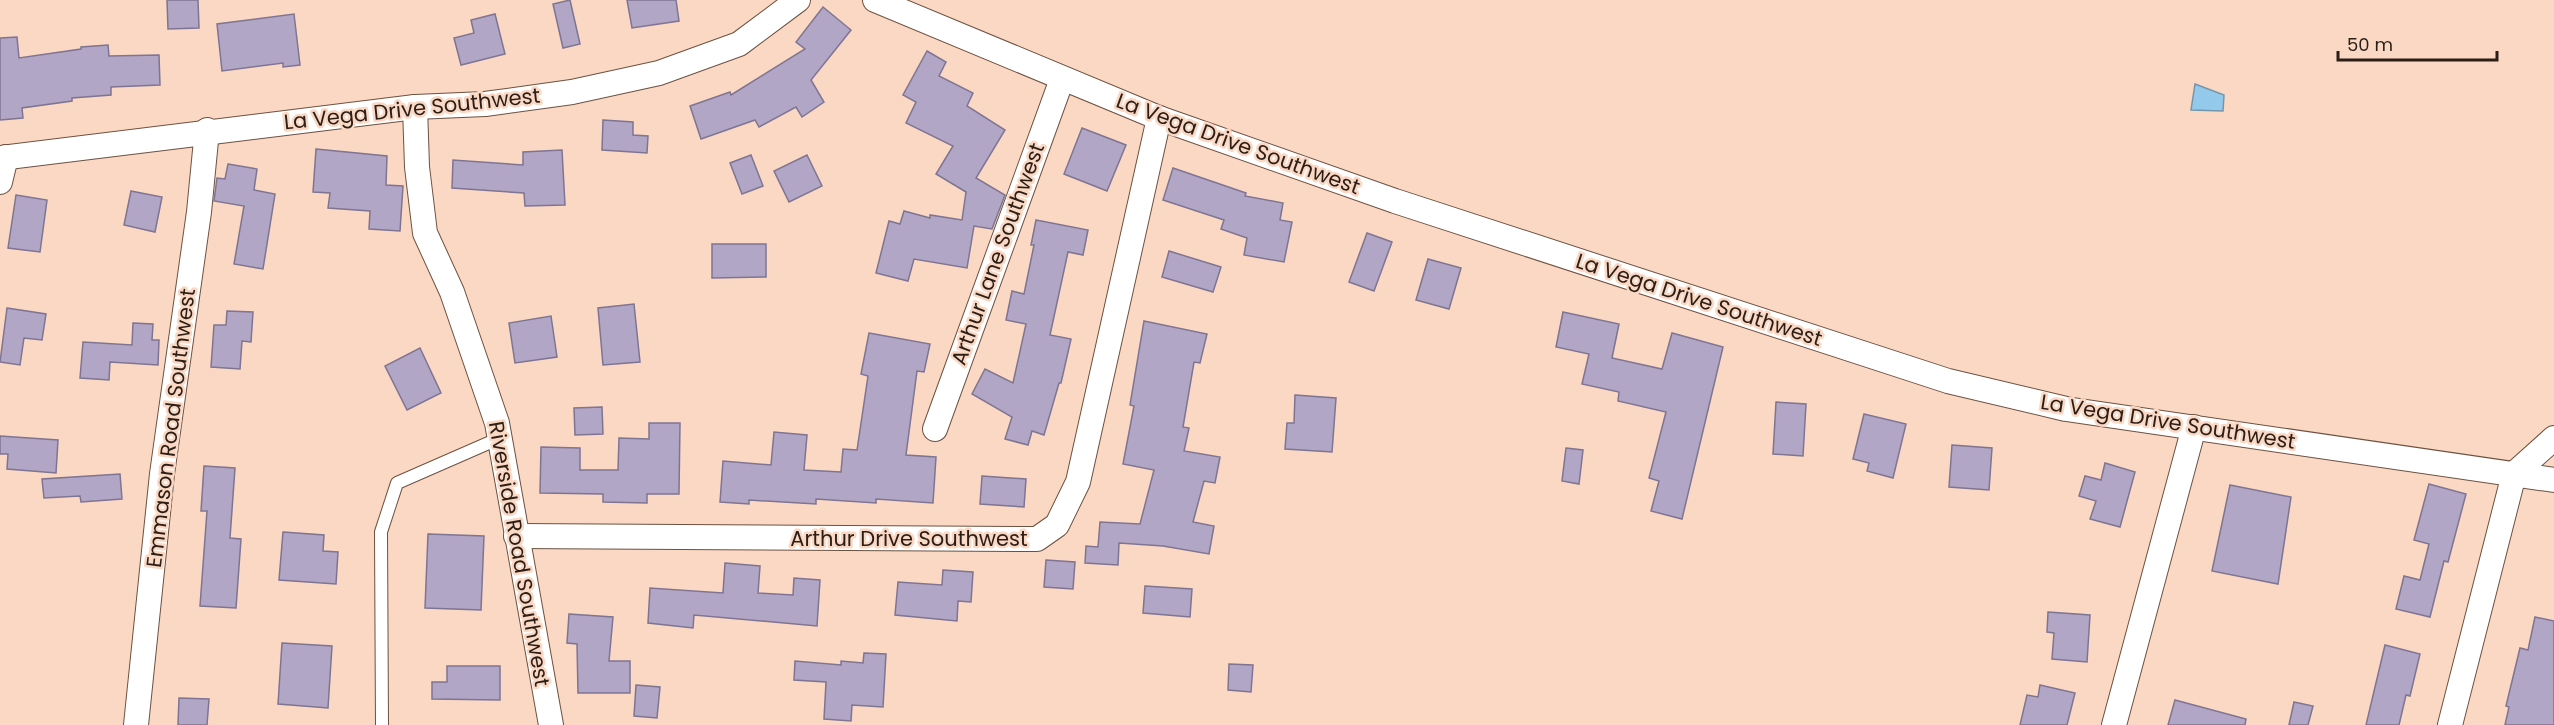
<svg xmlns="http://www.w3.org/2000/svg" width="2554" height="725" viewBox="0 0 2554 725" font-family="Poppins,sans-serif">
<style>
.water{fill:#93caec;stroke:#7496ac;stroke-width:1.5}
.building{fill:#b1a6c5;stroke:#7f7492;stroke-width:1.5}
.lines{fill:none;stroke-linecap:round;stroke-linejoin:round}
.lane-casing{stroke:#6d5140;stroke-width:14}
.street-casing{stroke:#6d5140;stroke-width:26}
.lane{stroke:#fff;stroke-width:12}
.street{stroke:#fff;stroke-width:24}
.labels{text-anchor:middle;stroke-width:5;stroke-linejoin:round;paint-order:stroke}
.street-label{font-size:21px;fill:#2a1e16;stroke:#fad8c4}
</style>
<rect width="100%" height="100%" fill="#fad8c4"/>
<!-- water -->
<path class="water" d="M2195 84 2224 95 2223 111 2191 110Z"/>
<!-- building -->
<g class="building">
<path d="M167 0H198L199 28 168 29Z"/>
<path d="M570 0 580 44 563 48 553 4Z"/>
<path d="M627 0H676L679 21 632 28Z"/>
<path d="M823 7 851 30 811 80 824 102 802 117 796 107 759 127 755 120 701 139 690 106 730 92 731 95 805 49 796 42Z"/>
<path d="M294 14 300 65 283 67V63L222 71 217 24Z"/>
<path d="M495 14 505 54 461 65 454 38 474 33 471 20Z"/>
<path d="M17 37 19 58 81 49V47L108 45 109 56 159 55 160 85 111 87V95L72 98V101L22 108 23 118 0 120V38Z"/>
<path d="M927 51 946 62 939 76 973 93 967 106 1005 130 976 178 1005 195 992 229 974 226 967 268 914 259 908 281 876 273 889 221 900 224 904 211 930 218V215L962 220 966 192 936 174 953 146 906 123 916 102 903 95Z"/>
<path d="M603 120 633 122V135L648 136 647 153 602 150Z"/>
<path d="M1082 128 1126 145 1107 191 1064 174Z"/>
<path d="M316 149 387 156 386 185 403 186 400 231 369 229 370 211 328 208 330 193 313 192Z"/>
<path d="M562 150 565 205 525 206 524 193 452 188 453 160 523 165V152Z"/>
<path d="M751 155 763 186 742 194 730 163Z"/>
<path d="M807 155 822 186 789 202 774 171Z"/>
<path d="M228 164 257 169 254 190 275 194 263 269 234 264 244 206 214 201 217 178 225 179Z"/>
<path d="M1173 168 1246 193 1245 196 1283 203 1280 220 1292 222 1284 262 1244 255 1247 238 1221 229 1224 220 1163 200Z"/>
<path d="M131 191 162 197 155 232 124 225Z"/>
<path d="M16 195 47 200 40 252 8 248Z"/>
<path d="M1036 220 1088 230 1083 255 1068 252 1050 335 1071 339 1061 383H1059L1044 435 1032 431 1028 445 1005 439 1012 417 972 394 985 369 1013 383 1026 324 1006 320 1012 291 1024 294 1034 245H1031Z"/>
<path d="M1367 233 1392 242 1374 291 1349 282Z"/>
<path d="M712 244H766V277L712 278Z"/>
<path d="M1169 251 1221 267 1213 292 1162 277Z"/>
<path d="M1428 259 1461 268 1449 309 1416 300Z"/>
<path d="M634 304 640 362 603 365 598 308Z"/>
<path d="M7 308 46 314 42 340 24 338 20 365 0 362Z"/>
<path d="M227 311 253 312 251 342 242 341 240 369 211 367 214 325H226Z"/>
<path d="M1563 312 1619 324 1612 358 1662 369 1672 333 1723 347 1682 519 1651 511 1659 481 1649 478 1666 412 1618 401 1619 392 1582 384 1589 354 1556 347Z"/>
<path d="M551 316 557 357 515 363 509 323Z"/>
<path d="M1144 321 1207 334 1200 363 1194 362 1183 427 1189 428 1184 451 1220 457 1215 483 1204 481 1193 522 1214 526 1209 554 1163 546 1119 543 1118 565 1085 563 1086 546 1098 547 1100 522 1140 524 1154 470 1123 464 1134 406 1130 405Z"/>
<path d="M133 323 153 324 152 340H159L158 365 110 362 109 380 80 378 83 342 132 345Z"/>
<path d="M869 333 930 344 924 372 917 371 906 455 936 457 933 503 876 499V503L816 499V504L749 500V504L720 502 723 461 771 465 774 432 807 435 804 470 841 472 843 449 857 450 868 376 861 374Z"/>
<path d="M420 348 441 393 407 410 385 366Z"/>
<path d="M1295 395 1336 398 1332 452 1285 449 1287 423H1294Z"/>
<path d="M1776 402 1806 404 1803 456 1773 454Z"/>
<path d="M602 407 603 434 575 435 574 408Z"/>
<path d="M1864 414 1906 424 1893 478 1867 471 1869 463 1853 459Z"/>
<path d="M649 423H680L679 494H647V503L603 502V494L540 493 541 447 580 448V470H618L619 438 649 439Z"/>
<path d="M0 436 58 440 56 473 7 469 8 454H0Z"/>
<path d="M1952 445 1992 448 1989 490 1949 487Z"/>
<path d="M1566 448 1583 450 1579 484 1562 481Z"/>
<path d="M2105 463 2135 472 2120 527 2090 519 2096 501 2079 496 2085 476 2101 480Z"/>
<path d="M204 466 235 468 230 538 241 539 236 608 200 606 207 511H201Z"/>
<path d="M120 474 122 499 81 502 80 496 44 498 42 479Z"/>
<path d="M982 476 1026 479 1024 507 980 504Z"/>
<path d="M2429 484 2466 494 2448 562 2444 561 2430 617 2396 609 2404 576 2420 580 2429 544 2414 540Z"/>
<path d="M2230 485 2291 497 2278 584 2212 571Z"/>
<path d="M283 532 324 535 323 551 338 552 336 584 279 580Z"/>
<path d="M428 534 484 536 481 610 425 608Z"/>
<path d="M1046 560 1075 562 1073 589 1044 587Z"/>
<path d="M725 563 760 566 758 593 793 595 794 578 820 580 817 626 694 615 693 628 648 623 650 588 723 593Z"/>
<path d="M943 570 973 572 971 602 958 601 957 621 895 615 898 582 942 585Z"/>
<path d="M1145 586 1192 589 1190 617 1143 613Z"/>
<path d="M2048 612 2090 615 2087 662 2052 659 2054 633 2047 632Z"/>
<path d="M569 614 613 617 609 661H630V693H578L577 644 567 643Z"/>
<path d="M2535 617 2554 621V725H2505L2509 707 2506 706 2520 648 2528 650Z"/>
<path d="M282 643 332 646 328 708 278 704Z"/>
<path d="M2385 645 2420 654 2410 696 2406 695 2399 725H2366Z"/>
<path d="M864 653 886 654 883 707 852 705 851 721 824 719 826 682 794 680 795 661 841 665V661L863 663Z"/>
<path d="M1229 664 1253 665 1251 692 1228 690Z"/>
<path d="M447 666H500V700L432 699V682H447Z"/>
<path d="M636 685 660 687 657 718 634 716Z"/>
<path d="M2040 685 2075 693 2067 725H2020L2027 695 2038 697Z"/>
<path d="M179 698 209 699 207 725H178Z"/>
<path d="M2175 700 2246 719 2245 725H2168Z"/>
<path d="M2294 702 2313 706 2308 725H2289Z"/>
</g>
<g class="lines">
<defs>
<path id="lane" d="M382 725 381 532 397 483 500 438"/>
<g id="street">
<path d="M875 0 1159 118 1395 201 1948 381 2066 409 2554 480"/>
<path d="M415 107 417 167 425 233 452 292 497 423 551 725"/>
<path d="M0 158 415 107 485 104 572 92 659 73 739 44 798 0"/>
<path d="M0 182 6 157"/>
<path d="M935 429 1062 79"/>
<path d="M516 536 1037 539 1057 525 1078 482 1159 118"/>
<path d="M136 725 162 474 199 212 207 130"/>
<path d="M2114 725 2194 427"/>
<path d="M2450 725 2514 474 2554 438"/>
</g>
</defs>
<!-- lane casing -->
<use href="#lane" class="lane-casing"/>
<!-- street casing -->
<use href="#street" class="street-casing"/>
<!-- lane -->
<use href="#lane" class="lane"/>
<!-- street -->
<use href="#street" class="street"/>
</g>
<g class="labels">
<!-- street labels -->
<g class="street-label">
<text transform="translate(412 109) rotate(-6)" y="7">La Vega Drive Southwest</text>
<text transform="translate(1238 144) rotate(20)" y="7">La Vega Drive Southwest</text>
<text transform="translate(998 254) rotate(-70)" y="7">Arthur Lane Southwest</text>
<text transform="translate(1699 300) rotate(18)" y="7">La Vega Drive Southwest</text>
<text transform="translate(2168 422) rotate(9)" y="7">La Vega Drive Southwest</text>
<text transform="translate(171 428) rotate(-83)" y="7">Emmason Road Southwest</text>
<text x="909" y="546">Arthur Drive Southwest</text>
<text transform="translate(519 554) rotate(80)" y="7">Riverside Road Southwest</text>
</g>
</g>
<!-- scale -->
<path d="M2338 51v9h159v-9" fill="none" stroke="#2a1e16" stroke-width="3"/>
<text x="2347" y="51" font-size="18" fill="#2a1e16" stroke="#fad8c4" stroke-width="4.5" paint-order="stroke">50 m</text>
</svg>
